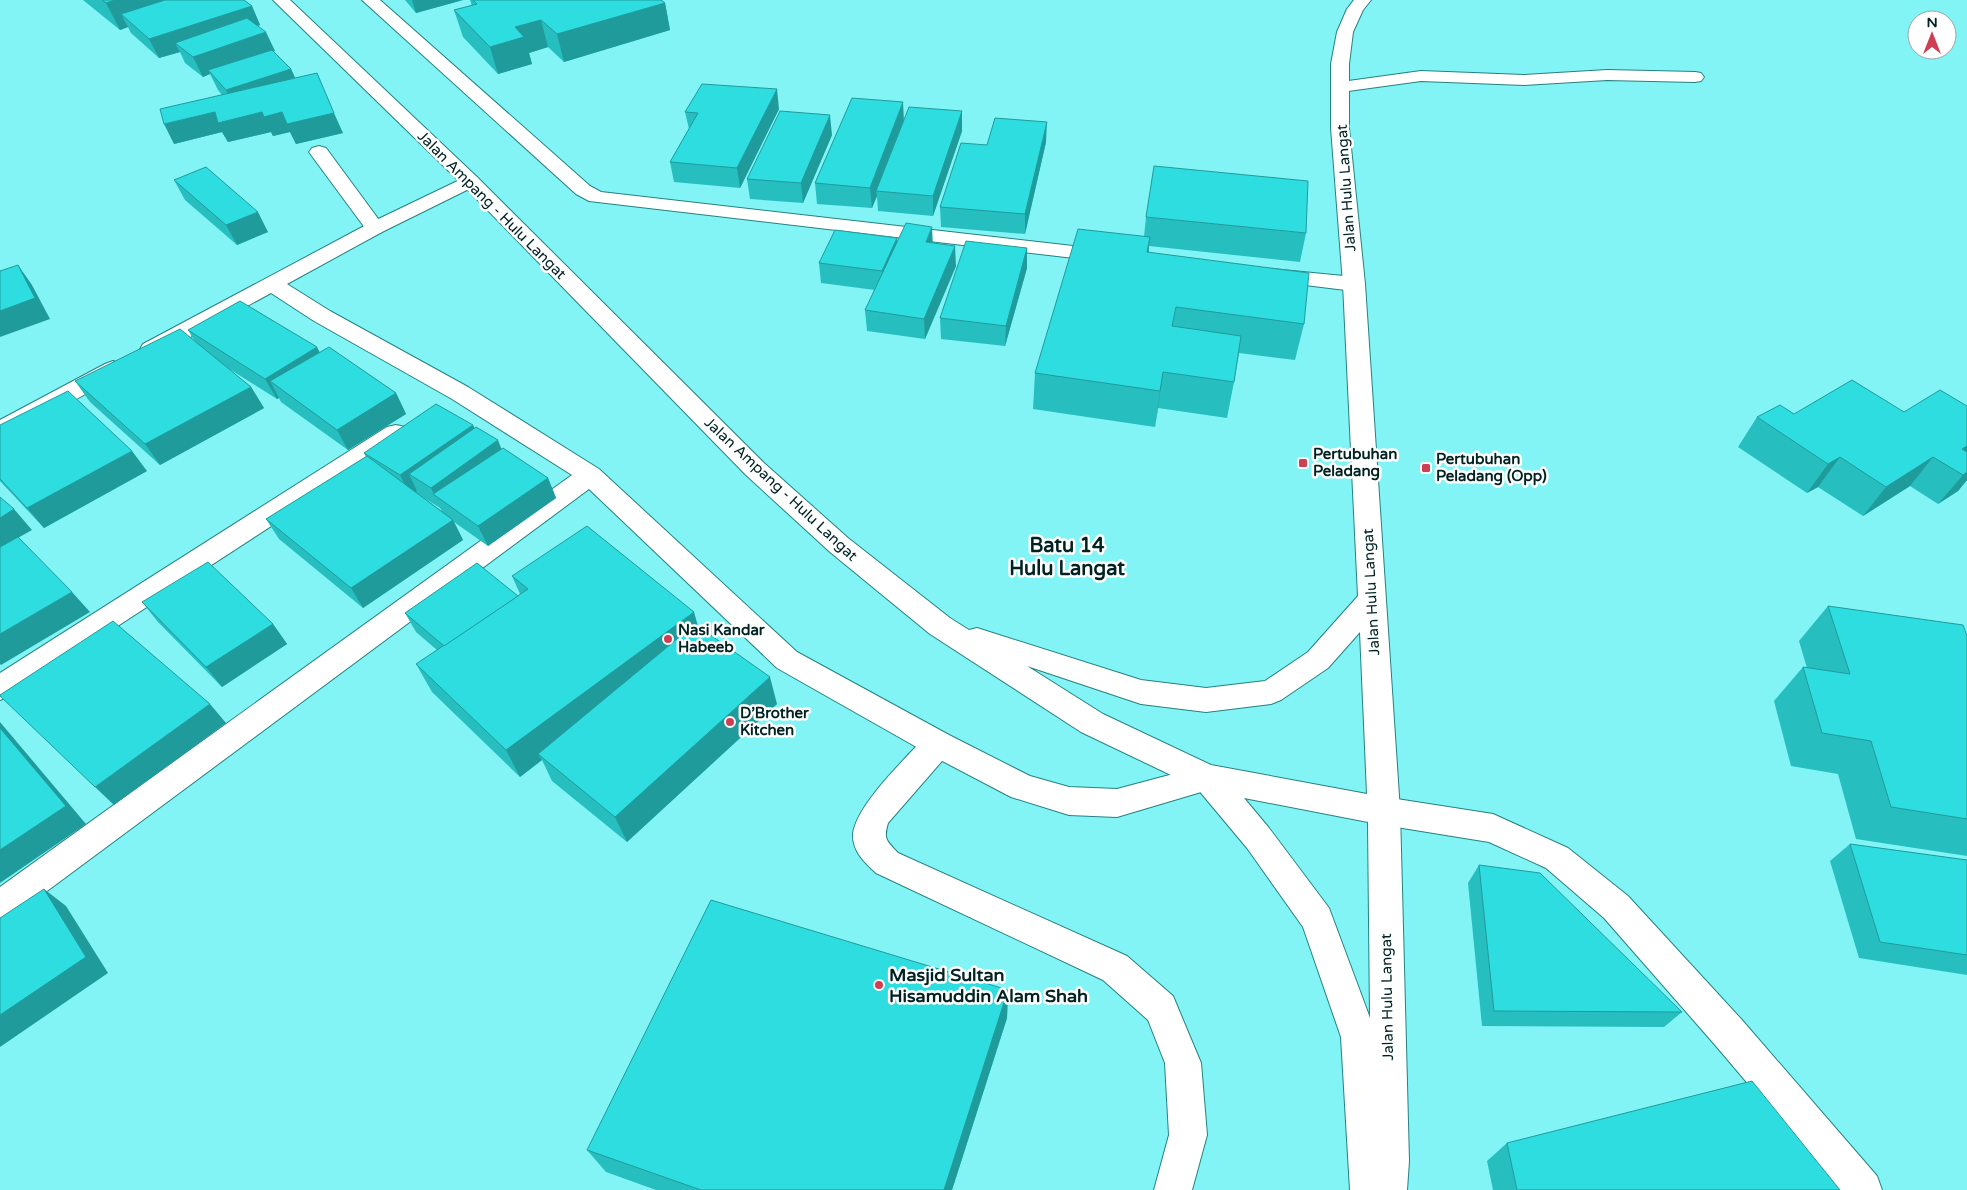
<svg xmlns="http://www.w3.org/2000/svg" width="1967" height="1190" viewBox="0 0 1967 1190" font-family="'Varela Round',sans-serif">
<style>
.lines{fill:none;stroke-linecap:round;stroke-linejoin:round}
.lane-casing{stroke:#268183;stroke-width:2}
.street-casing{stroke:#268183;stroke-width:2}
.secondary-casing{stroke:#268183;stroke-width:2}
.lane{fill:#fff;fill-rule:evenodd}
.street{fill:#fff;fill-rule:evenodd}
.secondary{fill:#fff;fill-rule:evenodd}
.wall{fill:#27bec0;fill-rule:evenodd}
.shaded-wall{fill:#209b9c}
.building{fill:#2ddddf;stroke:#209b9c}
.poi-dot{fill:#ce3e54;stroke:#fff;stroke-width:2}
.labels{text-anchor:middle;stroke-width:5;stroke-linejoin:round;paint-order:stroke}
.street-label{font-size:15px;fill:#002223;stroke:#fff}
.poi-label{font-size:15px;font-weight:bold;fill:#002223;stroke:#fff;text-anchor:start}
.near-poi-label{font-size:18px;font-weight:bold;fill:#002223;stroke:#fff;text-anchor:start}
.district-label{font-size:20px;font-weight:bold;fill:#002223;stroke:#fff}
</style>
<rect width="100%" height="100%" fill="#82f4f5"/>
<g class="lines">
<defs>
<g id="lane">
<path d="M1607 70 1695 72 1701 73 1704 77 1701 81 1695 82 1607 80 1524 85 1421 81 1341 92 1335 91 1332 87 1335 83 1341 82 1421 71 1524 75Z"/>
<path d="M319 146 326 148 382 224 385 228 382 232 375 234 368 232 309 152 312 148Z"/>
<path d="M938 731 949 735 953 744 949 753 888 823C883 840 887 841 898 853L1127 956 1173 996 1201 1063 1207 1135 1192 1190H1154L1169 1135 1165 1063 1148 1020 1103 980 876 873C865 863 852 851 853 834 856 805 907 757 927 735Z"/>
</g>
<g id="street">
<path d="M362 0H380L590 186 601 192 1108 250 1115 252 1119 256 1115 260 1108 262 589 201 576 194Z"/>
<path d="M470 175 477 177 480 181 477 185 382 232 287 284 330 311 468 387 599 469 797 652 949 735 1030 776 1069 787 1117 789 1207 765 1218 769 1222 778 1218 787 1117 817 1069 815 1011 797 927 753 777 668 589 489 12 917 0 921V887L572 475 452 399 314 321 271 293 159 354 151 356 143 354 140 349 143 344 368 224Z"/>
<path d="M1272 269 1354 277 1362 279 1365 284 1362 289 1354 291 1264 280 1261 275 1264 270Z"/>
<path d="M113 361 121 364 125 369 121 374 9 437 0 439V420L105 364Z"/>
<path d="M396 425 405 427 408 433 405 439 10 696 0 700V673L387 427Z"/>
<path d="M1384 797 1493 814 1568 848 1628 896 1742 1020 1877 1176 1882 1190H1838L1716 1046 1604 918 1546 868 1489 842 1384 825 1373 821 1368 811 1373 801Z"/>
</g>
<path id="secondary" d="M273 0H290L477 177 764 463 848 538 950 618 969 630 977 628 1141 680 1206 688 1265 681 1308 652 1358 596 1343 284 1331 128V64L1337 32 1347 9 1354 0H1371L1363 10 1353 32 1349 64V128L1365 284 1400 811 1409 1161 1407 1190H1350L1341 1037 1303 927 1247 848 1196 787 1081 732 930 634 830 552 746 475 463 185ZM1360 632 1367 794 1211 765 1103 714 1027 666 1141 704 1206 712 1271 704 1281 700 1328 668ZM1244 798 1368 822 1370 1018 1329 908 1269 828Z"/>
</defs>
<!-- lane casing -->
<use href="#lane" class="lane-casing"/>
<!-- street casing -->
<use href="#street" class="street-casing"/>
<!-- secondary casing -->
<use href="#secondary" class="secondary-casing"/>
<!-- lane -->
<use href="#lane" class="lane"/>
<!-- street -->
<use href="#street" class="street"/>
<!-- secondary -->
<use href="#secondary" class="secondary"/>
</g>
<!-- wall -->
<g class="wall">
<path d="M83 0H244L252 6 260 25 258 26 275 51H273L291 69 295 78 343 133 296 144 290 132 273 136 271 132 228 142 222 132 174 144 222 95 218 90 210 74 203 77 185 63 180 52 159 58 131 33 128 27 120 30Z"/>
<path d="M405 0H463L416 13Z"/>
<path d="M470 0H661L665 3 670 30 564 62 548 47 529 53 532 64 498 74 463 37 454 10 472 6Z"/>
<path d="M779 109 740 188 674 182 670 162 689 129 685 112Z"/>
<path d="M904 120 962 131 933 216 878 211 877 196 872 208 817 204 815 183Z"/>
<path d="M832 135 803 203 750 199 747 179Z"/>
<path d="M1046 142 1025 234 941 227 940 207 987 145Z"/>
<path d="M174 180 268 232 237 245 185 200Z"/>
<path d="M1146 217 1306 233 1300 262 1149 246V253L1304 324 1295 360 1239 353 1234 382 1227 418 1158 408 1155 427 1033 409 1035 373 1144 237Z"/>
<path d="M897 238V242L933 243 956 266 925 339 867 331 865 310 875 290 821 283 819 263Z"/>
<path d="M1027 248V268L1005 346 941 339 940 318Z"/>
<path d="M188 330 320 352 396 393 406 414 348 450 281 402 279 398 277 399 226 367 251 387 264 408 160 465 90 402 75 381 195 342Z"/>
<path d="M1967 406V480L1958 491 1938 504 1910 486 1863 516 1818 487 1807 493 1738 447 1757 417 1794 414 1904 412Z"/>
<path d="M0 425 147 471 44 528 0 481Z"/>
<path d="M473 425 474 428 501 449 548 478 556 498 488 546 454 522 463 540 363 608 279 539 266 519 366 457 364 453ZM421 496 440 508 442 511Z"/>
<path d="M512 576 698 626 777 704 627 842 552 781 542 760 520 777 432 692 416 664 437 650 416 632 405 613 518 596 520 594Z"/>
<path d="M142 602 273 624 287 644 222 687 158 622Z"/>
<path d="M1828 606 1967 636V856L1856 839 1838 774 1791 766 1774 701 1803 667 1807 668 1799 641Z"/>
<path d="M1850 844 1967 860V975L1859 958 1830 861Z"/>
<path d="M1479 865 1682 1012 1664 1027 1482 1026 1468 883Z"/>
<path d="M1008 990 1007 1018 952 1190H656L606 1172 587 1150Z"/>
<path d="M1507 1143 1840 1190H1493L1487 1161Z"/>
</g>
<!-- shaded-wall -->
<g class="shaded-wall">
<path d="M115 0H210L121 14 128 27 120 30 106 3Z"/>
<path d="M412 0H463L416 13Z"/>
<path d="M665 3 670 30 564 62 557 34Z"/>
<path d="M252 6 260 25 184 50 175 43 180 52 159 58 149 39Z"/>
<path d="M541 20 548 47 529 53 532 64 498 74 490 47 515 27Z"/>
<path d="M266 32 275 51 211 74 208 70 210 74 203 77 193 57Z"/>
<path d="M291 69 300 88 236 109 226 90Z"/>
<path d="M777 89 779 109 740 188 737 168Z"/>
<path d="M903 102 904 122 876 191 877 196 872 208 870 188Z"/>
<path d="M962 111V131L933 216V196Z"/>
<path d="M215 112 334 113 343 133 296 144 290 132 273 136 271 132 228 142 222 132 174 144 164 124Z"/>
<path d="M830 115 832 135 803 203 801 183Z"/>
<path d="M1047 122 1046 142 1025 234V214Z"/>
<path d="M258 212 268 232 237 245 226 225Z"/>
<path d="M932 227 933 247 926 242Z"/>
<path d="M1150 237 1146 274 1147 252Z"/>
<path d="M897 238 898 258 884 291 882 271Z"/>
<path d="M955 246 956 266 925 339 924 319Z"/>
<path d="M1027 248V268L1005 346 1006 326Z"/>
<path d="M18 265 32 285 50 319 0 337V311Z"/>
<path d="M317 347 328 368 270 381 279 398 277 399 265 379Z"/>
<path d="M1163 372 1158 408 1155 427 1160 391Z"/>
<path d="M251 387 264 408 160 465 145 444Z"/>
<path d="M396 393 406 414 348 450 337 430Z"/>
<path d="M473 425 482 445 409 474 417 491 411 496 400 475Z"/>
<path d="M498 440 506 461 434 494 431 488Z"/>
<path d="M1967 446V452L1962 449Z"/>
<path d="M132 451 147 471 44 528 27 508Z"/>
<path d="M1840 457 1818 487 1807 493 1828 464Z"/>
<path d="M1933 457 1910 486 1863 516 1886 487Z"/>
<path d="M1967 472V480L1958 491 1938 504 1963 475Z"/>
<path d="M548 478 556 498 488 546 478 526Z"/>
<path d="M14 509 32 530 0 548V518Z"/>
<path d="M453 520 463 540 363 608 351 588Z"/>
<path d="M72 592 90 612 1 665 0 664V634Z"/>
<path d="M694 612 702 640 538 754 542 760 520 777 506 750Z"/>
<path d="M273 624 287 644 222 687 206 667Z"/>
<path d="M770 677 777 704 627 842 615 817Z"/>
<path d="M210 704 226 723 114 805 95 787Z"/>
<path d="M0 722 86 824 0 883Z"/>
<path d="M44 889 66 906 108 973 0 1047V1015Z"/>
<path d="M1008 990 1007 1018 952 1190H944Z"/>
</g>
<!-- building -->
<g class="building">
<path d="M102 0H115L106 3Z"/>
<path d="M165 0H244L252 6 149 39 121 14Z"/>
<path d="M473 0H661L665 3 557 34 541 20 515 27 524 37 490 47 454 10 477 4Z"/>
<path d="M247 18 266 32 193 57 175 43Z"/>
<path d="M272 50 291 69 226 90 208 70Z"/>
<path d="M317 73 334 113 287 124 282 112 264 117 262 112 218 123 215 112 164 124 160 109Z"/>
<path d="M702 84 777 89 737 168 670 162 698 113 685 112Z"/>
<path d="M852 98 903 102 870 188 815 183Z"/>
<path d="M909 107 962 111 933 196 876 191Z"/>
<path d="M780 111 830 115 801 183 747 179Z"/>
<path d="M995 118 1047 122 1025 214 940 207 961 143 987 145Z"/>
<path d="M1154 166 1308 181 1306 233 1146 217Z"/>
<path d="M206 167 258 212 226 225 174 180Z"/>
<path d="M906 223 932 227 926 242 955 246 924 319 865 310Z"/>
<path d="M1078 229 1150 237 1147 252 1309 273 1304 324 1176 307 1172 326 1241 336 1234 382 1163 372 1160 391 1035 373Z"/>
<path d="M835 230 897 238 882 271 819 263Z"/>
<path d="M966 241 1027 248 1006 326 940 318Z"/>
<path d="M18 265 35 298 0 311V271Z"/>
<path d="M240 301 317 347 265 379 188 330Z"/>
<path d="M180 329 251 387 145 444 75 381Z"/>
<path d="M329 347 396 393 337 430 270 381Z"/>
<path d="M1852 380 1904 412 1940 390 1967 406V446L1962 449 1967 452V472L1963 475 1933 457 1886 487 1840 457 1828 464 1757 417 1780 405 1794 414Z"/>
<path d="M68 391 132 451 27 508 0 479V425Z"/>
<path d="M436 404 473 425 400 475 364 453Z"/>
<path d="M476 427 498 440 431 488 409 474Z"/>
<path d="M503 448 548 478 478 526 433 494Z"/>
<path d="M367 456 453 520 351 588 266 519Z"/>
<path d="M0 497 14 509 0 518Z"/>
<path d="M587 526 694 612 506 750 416 664 528 589 512 576Z"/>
<path d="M18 537 72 592 0 634V547Z"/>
<path d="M208 562 273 624 206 667 142 602Z"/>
<path d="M477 563 518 596 444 646 405 613Z"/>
<path d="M1828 606 1963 625 1967 636V819L1891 807 1871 741 1822 733 1803 667 1850 674Z"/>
<path d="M113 621 210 704 95 787 0 696V695Z"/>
<path d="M695 624 770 677 615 817 538 754Z"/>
<path d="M0 728 66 806 0 850Z"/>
<path d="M1850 844 1967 860V955L1880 942Z"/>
<path d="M1479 865 1540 873 1682 1012 1494 1011Z"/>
<path d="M44 889 86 957 0 1015V918Z"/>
<path d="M711 900 1008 990 944 1190H701L587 1150Z"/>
<path d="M1752 1081 1840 1190H1517L1507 1143Z"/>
</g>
<!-- markers -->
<g class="poi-dot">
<rect x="1298" y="458" width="10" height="10" rx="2.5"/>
<rect x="1421" y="463" width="10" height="10" rx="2.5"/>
<circle cx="668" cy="639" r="5"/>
<circle cx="730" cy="722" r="5"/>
<circle cx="879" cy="985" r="5"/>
</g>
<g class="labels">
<!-- street labels -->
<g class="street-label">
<text transform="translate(1346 188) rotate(-94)" y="5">Jalan Hulu Langat</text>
<text transform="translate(492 205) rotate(45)" y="5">Jalan Ampang - Hulu Langat</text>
<text transform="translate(781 489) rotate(43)" y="5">Jalan Ampang - Hulu Langat</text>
<text transform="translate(1371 592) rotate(-93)" y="5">Jalan Hulu Langat</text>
<text transform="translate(1387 997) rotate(-91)" y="5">Jalan Hulu Langat</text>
</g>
<!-- poi labels -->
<g class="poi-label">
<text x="1313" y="459">Pertubuhan<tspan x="1313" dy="17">Peladang</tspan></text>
<text x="1436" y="464">Pertubuhan<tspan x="1436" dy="17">Peladang (Opp)</tspan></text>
<text x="678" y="635">Nasi Kandar<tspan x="678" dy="17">Habeeb</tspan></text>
<text x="740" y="718">D’Brother<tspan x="740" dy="17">Kitchen</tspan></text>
</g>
<!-- near-poi labels -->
<g class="near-poi-label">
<text x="889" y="981">Masjid Sultan<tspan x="889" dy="21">Hisamuddin Alam Shah</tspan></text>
</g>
<!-- district labels -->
<g class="district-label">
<text x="1067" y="552">Batu 14<tspan x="1067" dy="23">Hulu Langat</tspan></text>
</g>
</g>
<!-- north arrow -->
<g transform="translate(1932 35)"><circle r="24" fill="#ffffff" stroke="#99a7a7"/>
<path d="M0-4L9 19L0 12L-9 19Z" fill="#ce3e54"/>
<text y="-8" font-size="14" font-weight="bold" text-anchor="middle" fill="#002223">N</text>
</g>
</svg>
